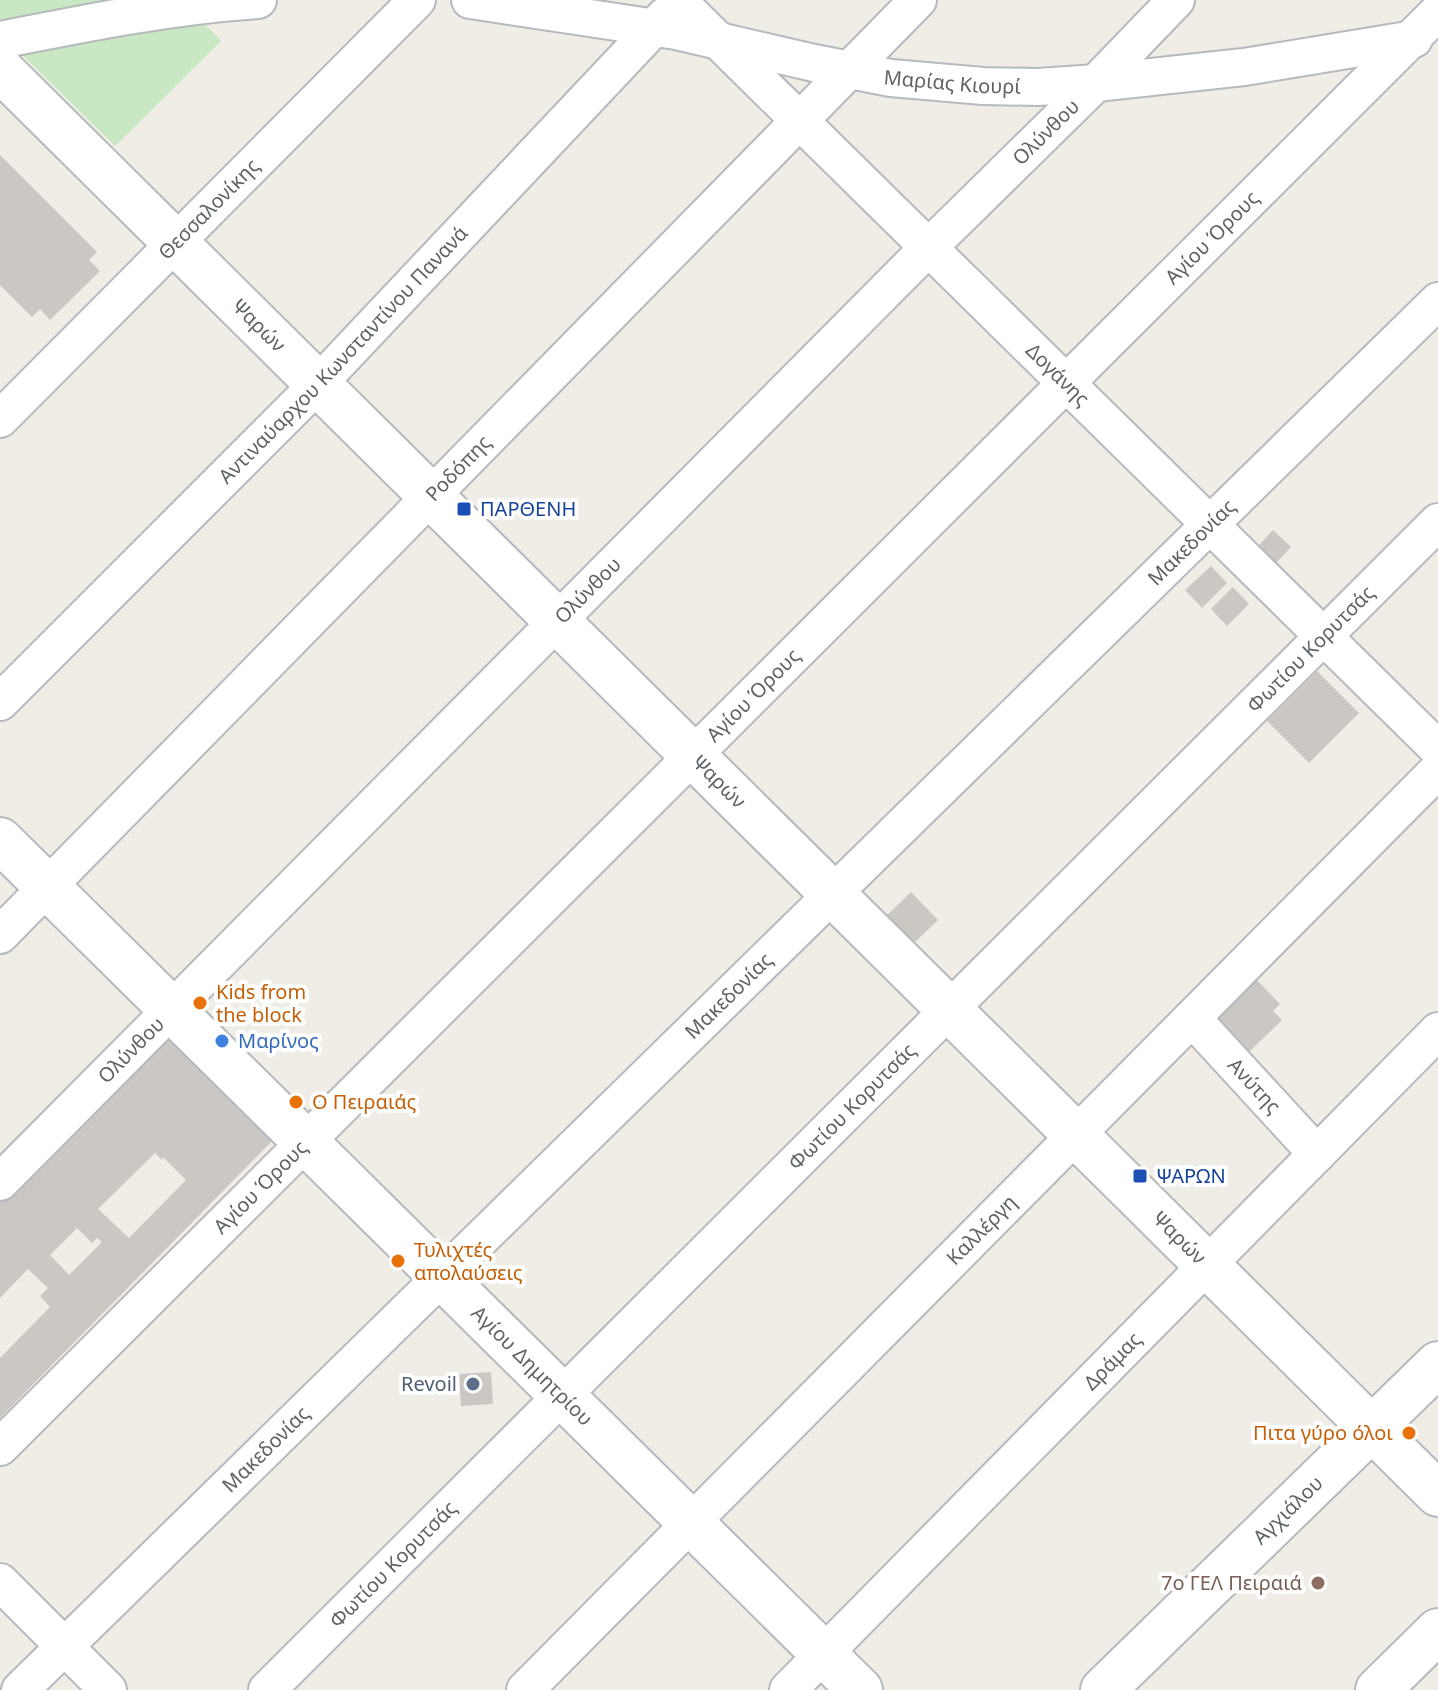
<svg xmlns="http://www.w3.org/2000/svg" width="1438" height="1690" viewBox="0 0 1438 1690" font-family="'Noto Sans',sans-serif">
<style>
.green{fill:#c7e8c2}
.building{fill:#cbc7c2;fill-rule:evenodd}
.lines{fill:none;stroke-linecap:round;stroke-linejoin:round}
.street-casing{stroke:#b6b9bd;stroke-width:40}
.secondary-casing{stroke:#b4b9bd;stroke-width:48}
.street{stroke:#fff;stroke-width:36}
.secondary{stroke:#fff;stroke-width:44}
.transit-dot{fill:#1a4fb4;stroke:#fff;stroke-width:3}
.food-dot{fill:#e8710a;stroke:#fff;stroke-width:3}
.shop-dot{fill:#3f7fe0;stroke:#fff;stroke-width:3}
.service-dot{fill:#5c6f8a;stroke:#fff;stroke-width:3}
.education-dot{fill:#8d6e63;stroke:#fff;stroke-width:3}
.labels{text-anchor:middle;stroke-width:8;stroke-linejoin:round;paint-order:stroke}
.street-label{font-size:20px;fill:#5d6366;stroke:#fff}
.transit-label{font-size:20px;fill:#164399;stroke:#fff;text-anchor:start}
.food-label{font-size:20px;fill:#c56008;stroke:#fff;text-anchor:start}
.shop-label{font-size:20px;fill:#366cbe;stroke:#fff;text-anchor:start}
.service-label{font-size:20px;fill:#4e5e75;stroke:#fff;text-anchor:end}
.education-label{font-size:20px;fill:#785e54;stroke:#fff;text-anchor:end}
</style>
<rect width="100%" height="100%" fill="#f0ece6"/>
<!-- green -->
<path class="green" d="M0 0H181L221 41 115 146 0 33Z"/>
<!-- building -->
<g class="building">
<path d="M0 155 97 252 89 260 100 271 50 320 40 309 32 317 0 285Z"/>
<path d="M1273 530 1291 547 1265 575 1247 558Z"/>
<path d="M1211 566 1227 583 1202 608 1185 590Z"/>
<path d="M1233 587 1249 604 1227 626 1211 609Z"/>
<path d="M1317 671 1359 713 1309 763 1267 721Z"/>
<path d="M911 892 938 920 908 949 881 921Z"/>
<path d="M1250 973 1280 1004 1273 1011 1282 1020 1245 1056 1206 1017Z"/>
<path d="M164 1033 274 1139 0 1418V1358L50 1307 40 1296 48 1288 28 1269 0 1298V1199ZM155 1153 162 1160 163 1157 186 1180 129 1238 98 1209ZM77 1228 92 1243 97 1238 102 1242 69 1275 50 1255Z"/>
<path d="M491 1372 493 1404 461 1406 459 1374Z"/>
</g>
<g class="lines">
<defs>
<g id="street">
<path id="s1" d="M470 0 676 31 814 63 891 78 983 86 1038 87 1096 83 1244 67 1414 39"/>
<path id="s2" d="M677 0 1438 749"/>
<path d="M0 40C86 23 170 6 258 0"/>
<path id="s3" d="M0 419 417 0"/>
<path id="s4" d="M0 702 318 384 665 16"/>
<path id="s5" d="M0 935 918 0"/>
<path id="s6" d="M1192 1018 1317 1154"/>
<path id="s7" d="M0 1182 929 247 1096 83 1176 0"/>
<path id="s8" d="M0 1447 1438 12"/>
<path d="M0 1582 108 1690"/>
<path id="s9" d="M20 1690 1438 301"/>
<path id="s10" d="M267 1690 1438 522"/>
<path id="s11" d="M525 1690 1438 770"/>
<path id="s12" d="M788 1690 1438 1031"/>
</g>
<g id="secondary">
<path id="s13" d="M0 69 1438 1494"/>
<path id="s14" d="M0 840 860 1690"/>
<path id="s15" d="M1103 1690 1438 1364"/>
<path d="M1378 1690 1438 1631"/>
</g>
</defs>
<!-- street casing -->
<use href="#street" class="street-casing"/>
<!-- secondary casing -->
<use href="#secondary" class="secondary-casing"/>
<!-- street -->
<use href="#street" class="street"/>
<!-- secondary -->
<use href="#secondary" class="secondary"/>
</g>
<!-- markers -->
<g class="transit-dot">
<rect x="456" y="501" width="16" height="16" rx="4"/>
<rect x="1132" y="1168" width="16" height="16" rx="4"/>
</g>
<g class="food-dot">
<circle cx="200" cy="1003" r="8"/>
<circle cx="296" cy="1102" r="8"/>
<circle cx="398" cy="1261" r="8"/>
<circle cx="1409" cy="1433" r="8"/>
</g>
<circle class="shop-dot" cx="222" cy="1041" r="8"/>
<circle class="service-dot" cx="473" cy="1384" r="8"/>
<circle class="education-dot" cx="1318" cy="1583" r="8"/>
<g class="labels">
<!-- street labels -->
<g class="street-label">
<text dy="7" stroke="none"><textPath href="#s1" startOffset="490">Μαρίας Κιουρί</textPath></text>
<text dy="7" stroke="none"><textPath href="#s7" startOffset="1482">Ολύνθου</textPath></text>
<text dy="7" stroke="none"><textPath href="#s3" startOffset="296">Θεσσαλονίκης</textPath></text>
<text dy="7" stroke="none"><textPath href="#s8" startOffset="1712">Αγίου Όρους</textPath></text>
<text dy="7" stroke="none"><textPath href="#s13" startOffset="364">Ψαρών</textPath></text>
<text dy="7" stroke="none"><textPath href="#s4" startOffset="488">Αντιναύαρχου Κωνσταντίνου Πανανά</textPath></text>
<text dy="7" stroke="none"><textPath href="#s2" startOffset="534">Δογάνης</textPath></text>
<text dy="7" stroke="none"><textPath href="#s5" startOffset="654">Ροδόπης</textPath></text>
<text dy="7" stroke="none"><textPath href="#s9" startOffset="1640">Μακεδονίας</textPath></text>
<text dy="7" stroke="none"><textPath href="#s7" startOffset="834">Ολύνθου</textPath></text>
<text dy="7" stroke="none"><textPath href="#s10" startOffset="1474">Φωτίου Κορυτσάς</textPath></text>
<text dy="7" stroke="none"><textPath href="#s8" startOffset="1064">Αγίου Όρους</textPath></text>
<text dy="7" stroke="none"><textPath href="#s13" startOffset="1012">Ψαρών</textPath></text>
<text dy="7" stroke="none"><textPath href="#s9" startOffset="992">Μακεδονίας</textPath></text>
<text dy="7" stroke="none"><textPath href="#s7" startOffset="186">Ολύνθου</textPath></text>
<text dy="7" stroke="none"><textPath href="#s6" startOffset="92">Ανύτης</textPath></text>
<text dy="7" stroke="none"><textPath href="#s10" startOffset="826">Φωτίου Κορυτσάς</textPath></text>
<text dy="7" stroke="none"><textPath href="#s8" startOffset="368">Αγίου Όρους</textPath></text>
<text dy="7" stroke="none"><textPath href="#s11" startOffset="648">Καλλέργη</textPath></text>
<text dy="7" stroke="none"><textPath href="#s13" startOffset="1660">Ψαρών</textPath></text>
<text dy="7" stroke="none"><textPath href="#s12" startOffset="462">Δράμας</textPath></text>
<text dy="7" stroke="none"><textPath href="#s14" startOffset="748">Αγίου Δημητρίου</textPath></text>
<text dy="7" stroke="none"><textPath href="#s9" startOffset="344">Μακεδονίας</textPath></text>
<text dy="7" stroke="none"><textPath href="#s15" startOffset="258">Αγχιάλου</textPath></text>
<text dy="7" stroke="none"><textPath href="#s10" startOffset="178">Φωτίου Κορυτσάς</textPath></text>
</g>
<!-- transit labels -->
<g class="transit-label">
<text x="480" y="516">ΠΑΡΘΕΝΗ</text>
<text x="1156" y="1183">ΨΑΡΩΝ</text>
</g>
<!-- food labels -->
<g class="food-label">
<text x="216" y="999">Kids from<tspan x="216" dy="23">the block</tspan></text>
<text x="312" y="1109">Ο Πειραιάς</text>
<text x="414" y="1257">Τυλιχτές<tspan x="414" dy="23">απολαύσεις</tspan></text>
<text x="1393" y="1440" text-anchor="end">Πιτα γύρο όλοι</text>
</g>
<!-- shop labels -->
<g class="shop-label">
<text x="238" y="1048">Μαρίνος</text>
</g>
<!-- service labels -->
<g class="service-label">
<text x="457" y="1391">Revoil</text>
</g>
<!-- education labels -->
<g class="education-label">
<text x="1302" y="1590">7ο ΓΕΛ Πειραιά</text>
</g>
</g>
</svg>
